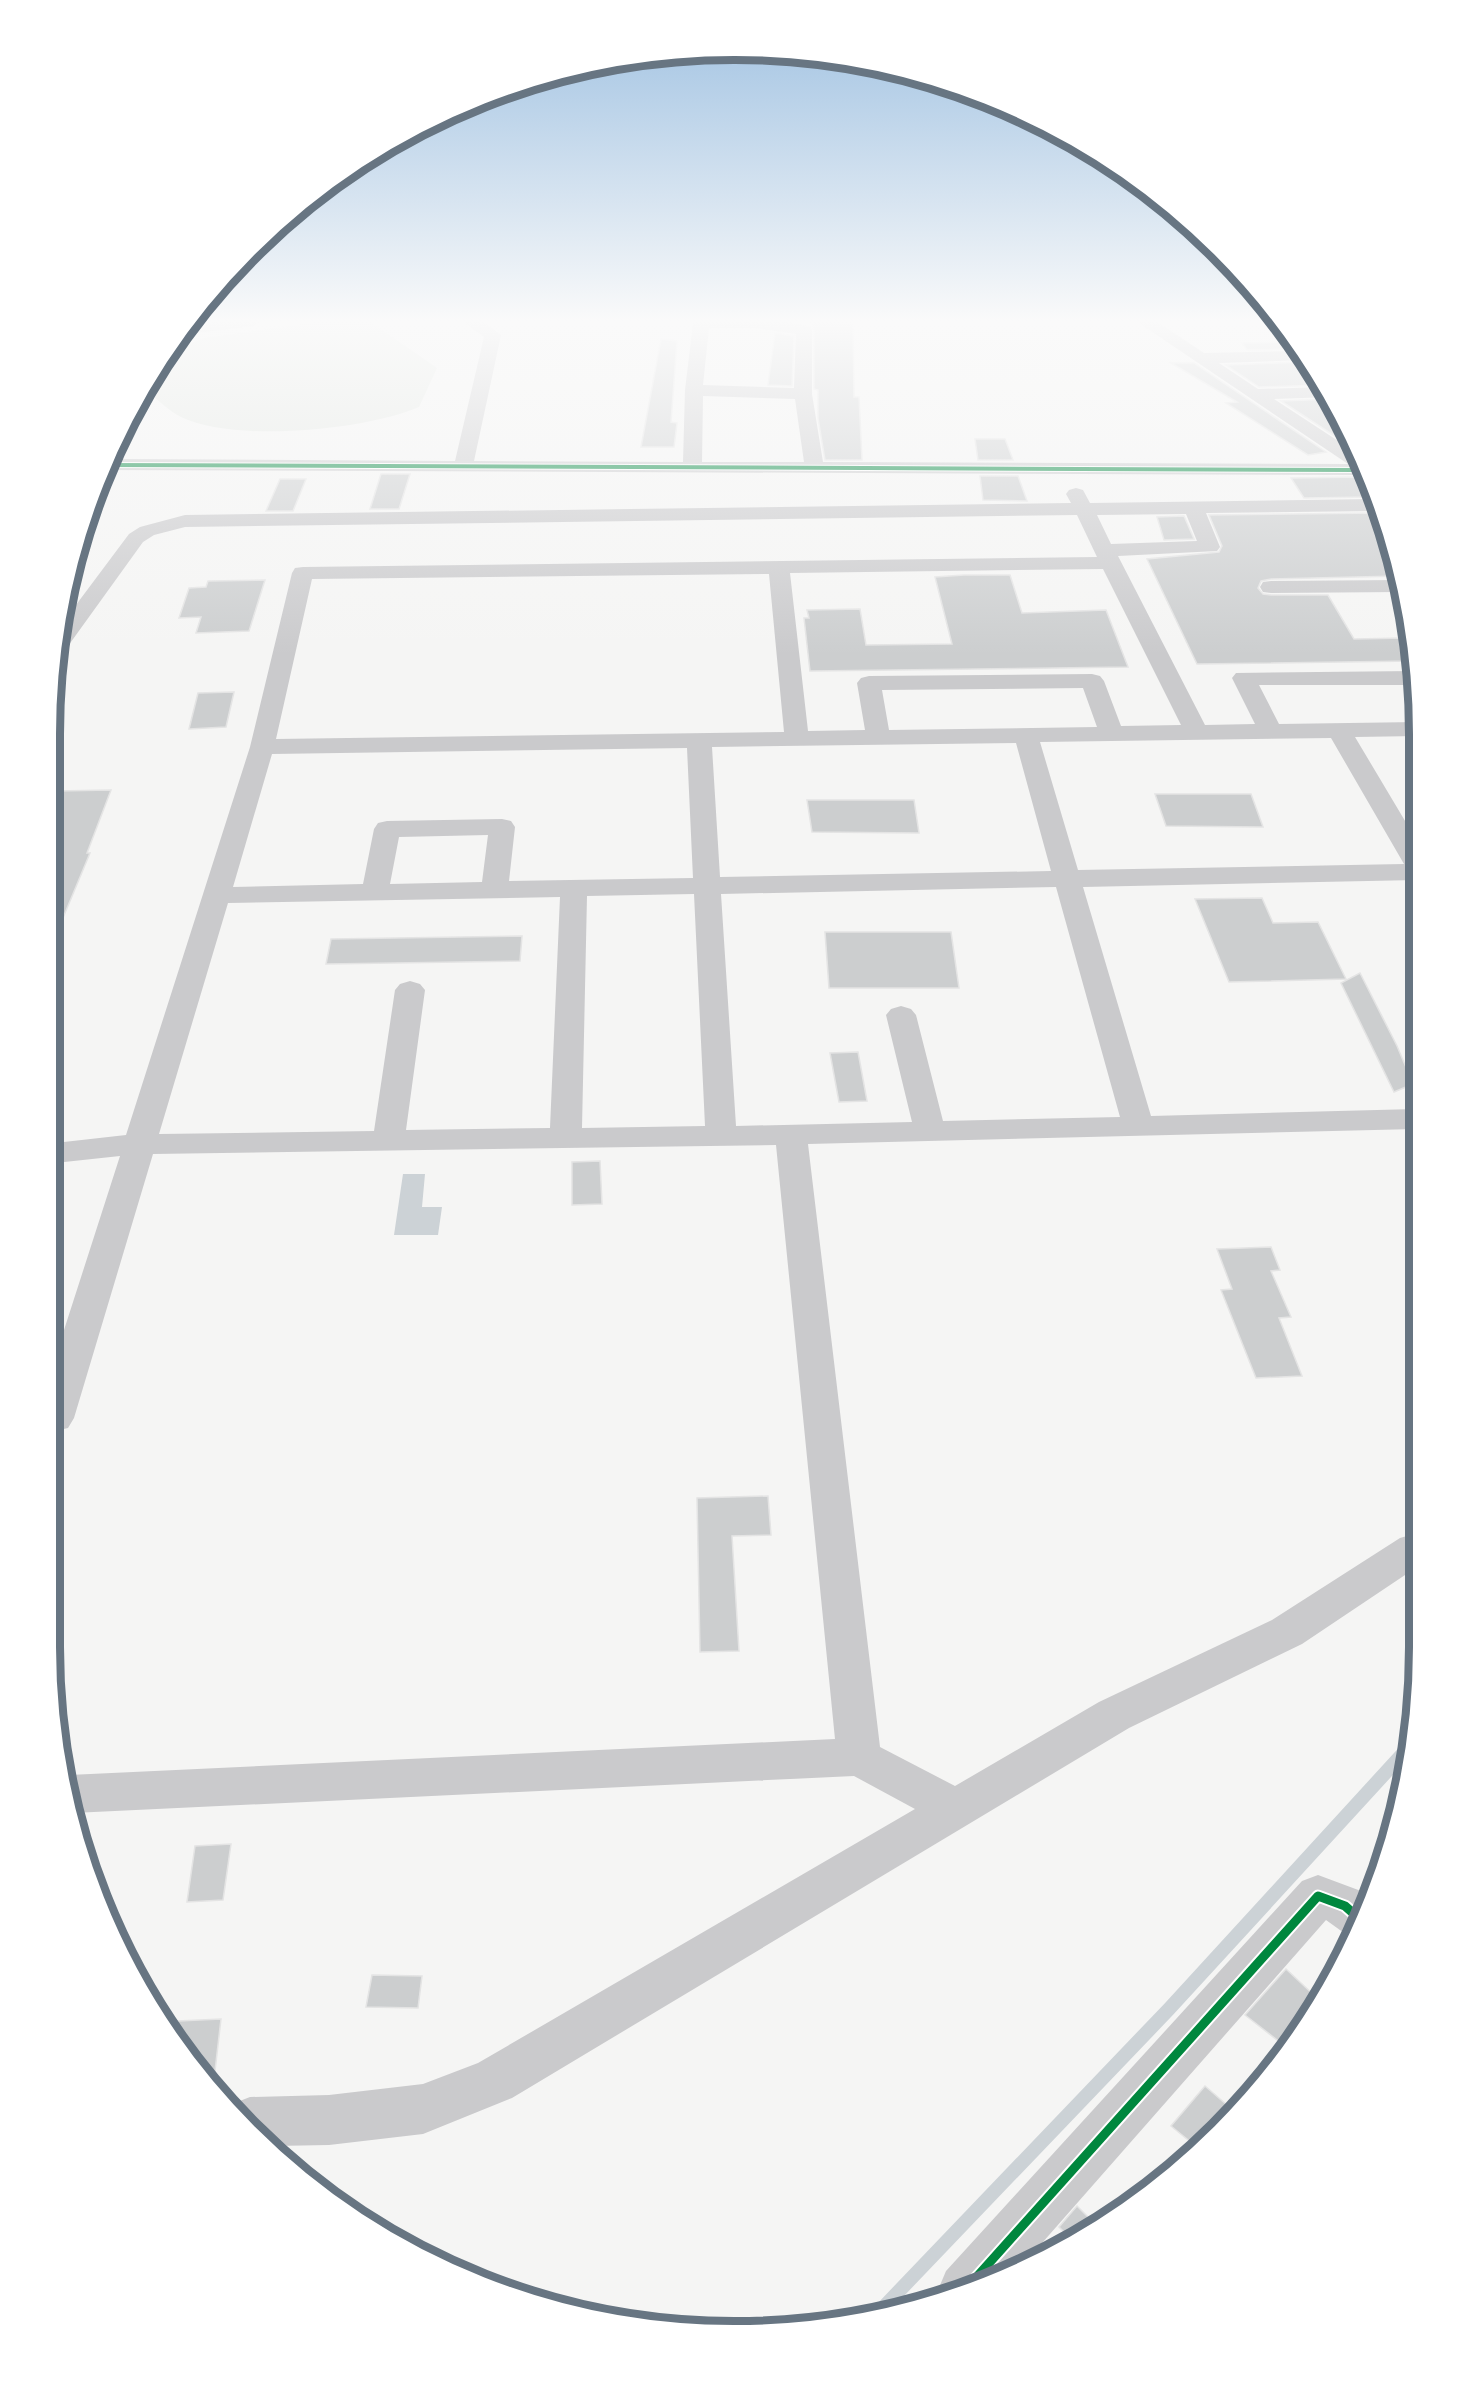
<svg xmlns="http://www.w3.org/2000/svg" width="1469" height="2381" viewBox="0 0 1469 2381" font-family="Raleway,sans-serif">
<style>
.green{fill:#e3e7e2}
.water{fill:#ccd2d6}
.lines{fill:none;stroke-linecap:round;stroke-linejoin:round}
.stream-far1{stroke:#ccd2d6;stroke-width:10}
.stream{stroke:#ccd2d6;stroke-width:14}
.building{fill:#cccecf;stroke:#e4e4e4;stroke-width:1.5}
.minor{fill:#cacacc;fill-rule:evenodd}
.cycleway-far1-casing{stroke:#fff;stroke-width:6}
.cycleway-casing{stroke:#fff;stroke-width:13}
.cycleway-far1{stroke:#00873e;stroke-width:4}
.cycleway{stroke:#00873e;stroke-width:9}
.rim{fill:none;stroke:#677582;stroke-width:8}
</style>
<rect width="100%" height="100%" fill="#f5f5f4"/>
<!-- green -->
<path class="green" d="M325 321H369L437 368 419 407C366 430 234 443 181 417 169 411 158 400 148 392L171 352 204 338Z"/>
<!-- water -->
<path class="water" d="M403 1174H425L422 1207H442L438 1235H394Z"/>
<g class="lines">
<!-- stream-far1 -->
<path class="stream-far1" d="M1407 1749 1411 1745"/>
<!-- stream -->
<path class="stream" d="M878 2313 1169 2009 1409 1747"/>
</g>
<!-- building -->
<g class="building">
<path d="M810 322 853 323 854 397H859L862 460H825L818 418V390L814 389V330Z"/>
<path d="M775 333 794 336 792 386 768 385Z"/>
<path d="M661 339 677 341 671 422 677 423 674 447H641Z"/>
<path d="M1292 342 1297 349 1247 350 1242 343Z"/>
<path d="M1306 362 1323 385 1259 387 1226 365Z"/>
<path d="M1171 363H1194L1326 452 1308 455 1226 403 1237 402Z"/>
<path d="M1331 399 1342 426 1350 446 1281 401Z"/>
<path d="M975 439H1005L1013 460H978Z"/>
<path d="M381 474H410L399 509H370Z"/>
<path d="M980 476H1018L1027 501 983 500Z"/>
<path d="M1360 477 1371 497 1304 498 1291 478Z"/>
<path d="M280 479H306L293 511H266Z"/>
<path d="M1378 513 1396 556 1399 576 1271 579 1261 581 1258 588 1263 594 1271 595H1328L1354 639 1404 638 1412 651 1413 661 1197 664 1147 559 1219 552 1222 546 1209 515Z"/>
<path d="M1184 516 1194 539 1164 540 1157 517Z"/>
<path d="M964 575H1010L1022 613 1106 610 1128 667 810 671 804 618H809L807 610 860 609 866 645 952 644 935 577Z"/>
<path d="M265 580 249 631 196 633 201 617 179 618 189 588 206 587 208 581Z"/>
<path d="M234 692 226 727 189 729 198 693Z"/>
<path d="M111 790 87 853H90L55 937V791Z"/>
<path d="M1155 794H1251L1263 827 1166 826Z"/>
<path d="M807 800H914L919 833 812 832Z"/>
<path d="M1262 898 1273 923 1318 922 1346 979 1229 982 1195 899Z"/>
<path d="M825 932H951L959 988H829Z"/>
<path d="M522 936 520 961 326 964 331 939Z"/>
<path d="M1360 973 1397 1046 1413 1084 1394 1092 1341 983Z"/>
<path d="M858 1052 867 1101 839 1102 830 1053Z"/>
<path d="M600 1161 602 1204 572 1205V1162Z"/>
<path d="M1271 1247 1280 1270 1271 1271 1291 1317 1279 1318 1302 1376 1256 1378 1221 1290 1232 1289 1217 1249Z"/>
<path d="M768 1496 771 1535 732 1536 739 1651 700 1652 697 1498Z"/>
<path d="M231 1844 223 1900 187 1902 195 1846Z"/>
<path d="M1286 1969 1316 1997 1281 2043 1245 2015Z"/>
<path d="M372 1975 422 1976 418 2008 366 2007Z"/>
<path d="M221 2019 215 2071 200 2072 175 2038 178 2021Z"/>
<path d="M1205 2086 1235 2112 1219 2131 1198 2148 1171 2126Z"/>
<path d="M1077 2206 1096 2225 1070 2238 1059 2227Z"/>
</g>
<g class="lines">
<!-- minor -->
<g class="minor">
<path d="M215 321H261L253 326 181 335 186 326Z"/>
<path d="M462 321H482L501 335 474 461 683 462 685 390 693 323 779 321 810 326 812 330V394L823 462 1348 464 1136 321H1156L1204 353 1298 351 1305 360 1219 363 1258 389 1324 387 1330 397 1274 399 1352 450 1362 475 103 470 109 459 455 461 484 337ZM709 328H756L796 334 794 388 703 385ZM703 396 795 399 804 462H702Z"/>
<path d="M1076 488 1083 490 1090 503 1372 499 1377 511 1206 513 1220 547 1217 551 1118 556 1205 725 1255 724 1232 678 1236 673 1415 671 1416 685H1259L1279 724 1418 722V736L1355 737 1417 841V880L1083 887 1151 1116 1416 1109V1129L808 1144 880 1747 955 1786 1099 1702 1272 1620 1400 1538 1414 1534V1569L1302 1644 1129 1728 512 2098 423 2134 329 2145 274 2146 232 2104 250 2097 329 2095 423 2084 478 2063 915 1809 854 1776 73 1813 65 1776 69 1775 835 1739 776 1145 153 1154 74 1418 68 1428 55 1431V1358L120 1156 55 1163V1143L126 1135 250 747 292 573 295 568 303 567 1097 557 1077 515 185 527 154 535 143 542 63 653 55 655 61 625 129 534 140 527 185 515 1071 503 1066 494 1069 490ZM1186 514 1197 541 1111 544 1097 515ZM1103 569 1181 725 1121 726 1104 681 1100 676 1092 674 869 676 861 678 857 683 865 730 808 731 790 573ZM769 574 784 732 276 739 312 579ZM1083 688 1097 727 889 730 882 690ZM1331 738 1404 864 1078 870 1040 742ZM1016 743 1051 871 720 877 712 747ZM687 748 693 878 509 881 515 827 511 821 502 819 387 821 378 823 374 829 363 884 233 887 272 754ZM488 835 482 882 390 884 399 837ZM1056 887 1120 1117 943 1121 916 1015 911 1009 901 1006 891 1009 886 1015 912 1122 736 1126 721 894ZM694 894 705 1126 582 1128 587 896ZM560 897 550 1128 406 1130 425 990 420 984 410 981 400 984 395 990 374 1131 159 1134 228 903Z"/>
<path d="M1400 580 1401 592 1271 593 1263 592 1260 587 1263 582 1271 581Z"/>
<path d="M1318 1875 1361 1891 1370 1898 1351 1938 1326 1920 1028 2259 954 2295 941 2298 938 2290 946 2271 1302 1881Z"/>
</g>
<defs>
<path id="cycleway-far1" d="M106 465 1360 470"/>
<path id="cycleway" d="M965 2290 1318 1896 1345 1906 1361 1920"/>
</defs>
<!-- cycleway-far1 casing -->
<use href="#cycleway-far1" class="cycleway-far1-casing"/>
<!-- cycleway casing -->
<use href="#cycleway" class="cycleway-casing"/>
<!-- cycleway-far1 -->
<use href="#cycleway-far1" class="cycleway-far1"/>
<!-- cycleway -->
<use href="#cycleway" class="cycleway"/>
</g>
<!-- sky -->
<linearGradient id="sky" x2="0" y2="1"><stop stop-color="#9dc0e1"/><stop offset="0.49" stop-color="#fafafa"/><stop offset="1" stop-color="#fafafa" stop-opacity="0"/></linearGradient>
<rect width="1469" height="655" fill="url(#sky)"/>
<!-- crop -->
<path d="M0 0H1469V2381H0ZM734 60H735A674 674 0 0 1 1409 734V1647A674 674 0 0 1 735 2321H734A674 674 0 0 1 60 1647V734A674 674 0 0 1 734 60Z" fill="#fff" fill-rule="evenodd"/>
<path class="rim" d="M734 60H735A674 674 0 0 1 1409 734V1647A674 674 0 0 1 735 2321H734A674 674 0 0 1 60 1647V734A674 674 0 0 1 734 60Z"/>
</svg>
